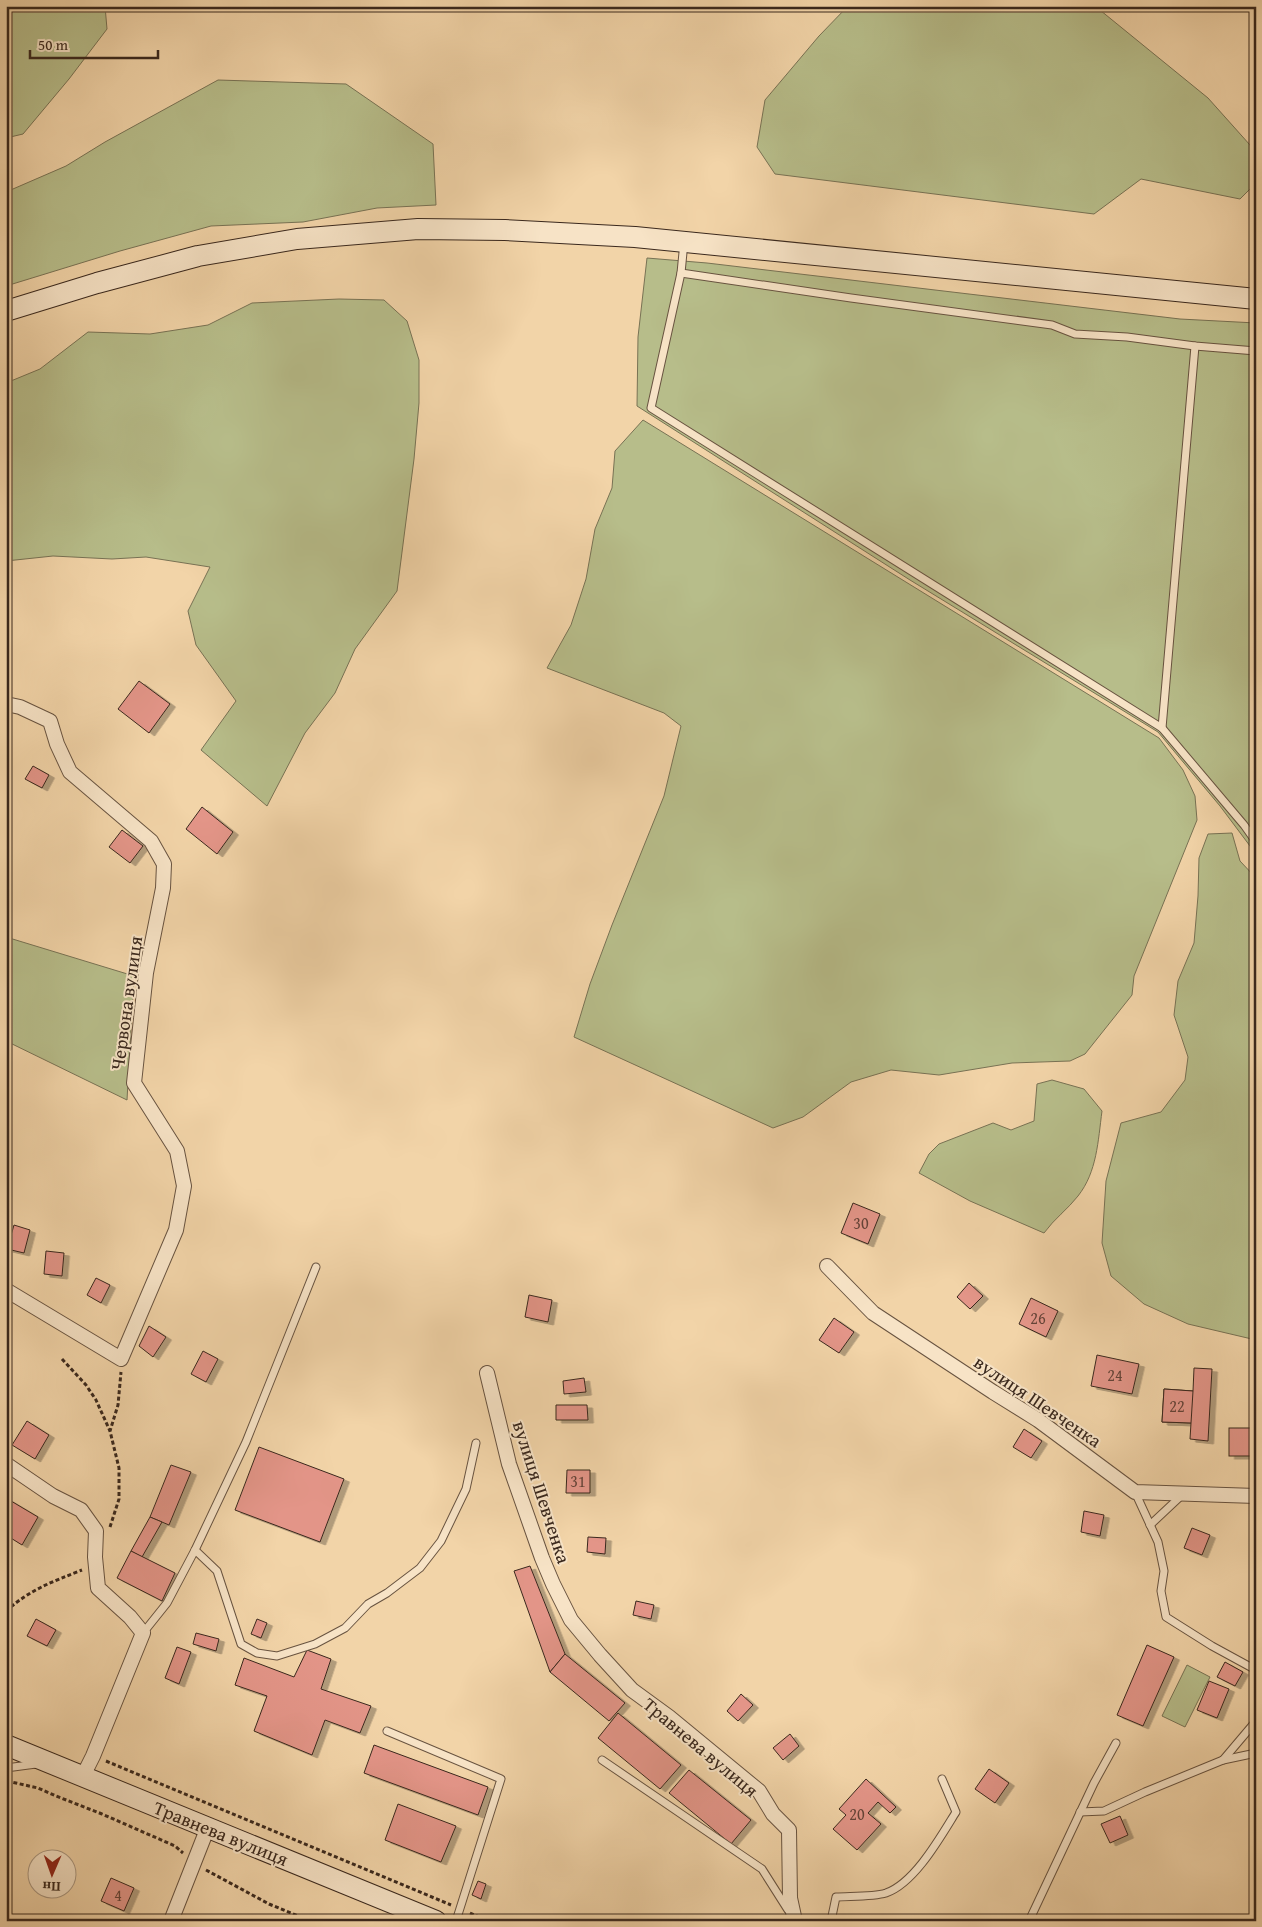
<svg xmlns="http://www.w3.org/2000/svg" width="1262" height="1927" viewBox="0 0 1262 1927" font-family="'Gentium Book Plus',serif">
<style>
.green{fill:#b7bd8a;stroke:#787254}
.building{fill:#e39588;stroke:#3a281d;filter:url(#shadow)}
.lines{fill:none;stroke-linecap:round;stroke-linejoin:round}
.lane-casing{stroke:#685340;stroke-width:9}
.street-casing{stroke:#685340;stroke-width:16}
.secondary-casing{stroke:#3a281d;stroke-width:22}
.path{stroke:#3a281d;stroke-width:3;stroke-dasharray:4 2.5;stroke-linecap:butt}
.lane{stroke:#f7e3c6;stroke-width:7}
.street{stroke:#f7e3c6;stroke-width:14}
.secondary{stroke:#f7e3c6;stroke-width:20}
.labels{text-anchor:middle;stroke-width:4;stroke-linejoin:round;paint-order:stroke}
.number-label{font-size:16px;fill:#644338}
.street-label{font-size:19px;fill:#3a281d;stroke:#f7e3c6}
</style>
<defs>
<filter id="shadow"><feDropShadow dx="5.5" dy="3" stdDeviation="0" flood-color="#0004"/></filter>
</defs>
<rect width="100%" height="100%" fill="#f2d4a8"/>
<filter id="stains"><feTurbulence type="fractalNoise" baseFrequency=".004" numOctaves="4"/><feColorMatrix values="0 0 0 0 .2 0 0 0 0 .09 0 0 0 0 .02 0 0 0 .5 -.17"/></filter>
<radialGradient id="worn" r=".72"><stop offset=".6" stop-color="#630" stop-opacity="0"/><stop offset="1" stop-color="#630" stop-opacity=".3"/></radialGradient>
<!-- green -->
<g class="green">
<path d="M6 6H105L107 29 69 79 23 134 6 138Z"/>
<path d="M848 6H1095L1208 98 1250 145 1256 155V183L1240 199 1141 179 1094 214 775 174 757 147 765 100 819 36Z"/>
<path d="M218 80 346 84 433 144 436 205 377 208 303 222 211 226 120 251 6 286V192L66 166 105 142Z"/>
<path d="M647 258 707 263 1180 319 1256 323V854L1220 806 1158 732 910 580 637 406 638 337Z"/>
<path d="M339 299 384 300 407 321 419 360V403L414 459 397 591 355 649 335 693 305 733 267 806 201 750 236 701 196 645 188 611 210 567 146 557 112 559 53 556 6 561V383L40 369 88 332 150 334 208 325 252 303Z"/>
<path d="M643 420 1159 738 1183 770 1195 796 1197 820 1134 976 1132 995 1085 1054 1070 1061 1012 1063 939 1075 891 1070 851 1082 803 1117 773 1128 574 1037 590 984 612 925 664 796 681 726 664 713 547 668 571 625 586 579 595 529 612 488 615 451Z"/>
<path d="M1232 833 1240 861 1256 878V1340L1188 1324 1144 1304 1111 1276 1102 1243 1106 1181 1121 1123 1161 1112 1185 1080 1188 1057 1174 1015 1178 981 1194 943 1198 896 1199 858 1208 834Z"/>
<path d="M6 937 134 976 127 1100 6 1041Z"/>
<path d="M1052 1080 1084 1089 1102 1111C1098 1141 1097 1172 1078 1196 1068 1209 1054 1219 1044 1233L970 1201 919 1173 929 1154 939 1144 993 1123 1011 1130 1034 1121 1037 1084Z"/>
<path d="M1187 1665 1210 1677 1185 1727 1162 1716Z"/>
</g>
<!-- building -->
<g class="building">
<path d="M139 681 170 704 149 733 118 709Z"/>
<path d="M33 766 49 775 42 788 25 779Z"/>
<path d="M202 807 233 832 217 854 186 829Z"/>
<path d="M122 830 143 846 130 863 109 847Z"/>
<path d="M853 1203 880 1214 868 1244 841 1233Z"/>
<path d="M14 1225 30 1230 24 1253 7 1249Z"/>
<path d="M46 1251 64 1253 62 1276 44 1274Z"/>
<path d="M96 1278 110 1285 101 1303 87 1295Z"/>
<path d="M969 1283 983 1296 970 1309 957 1297Z"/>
<path d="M529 1295 552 1300 548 1322 525 1317Z"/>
<path d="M1031 1298 1058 1311 1046 1337 1019 1324Z"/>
<path d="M834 1318 854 1332 839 1353 819 1340Z"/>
<path d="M149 1326 166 1337 153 1357 139 1346Z"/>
<path d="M203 1351 218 1359 206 1382 191 1374Z"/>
<path d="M1097 1355 1139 1364 1132 1394 1091 1386Z"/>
<path d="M1194 1368 1212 1369 1208 1441 1190 1439 1191 1423 1162 1422 1164 1389 1193 1391Z"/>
<path d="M584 1378 586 1392 564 1394 563 1381Z"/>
<path d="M1164 1389 1193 1391 1191 1423 1162 1422Z"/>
<path d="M556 1405H587L588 1420H556Z"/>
<path d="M27 1421 49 1435 35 1459 12 1445Z"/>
<rect x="1229" y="1428" width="27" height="28"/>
<path d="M1024 1429 1042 1441 1031 1458 1013 1447Z"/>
<path d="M259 1447 344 1479 320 1542 235 1510Z"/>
<path d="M171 1465 191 1472 169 1525 150 1517Z"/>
<path d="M567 1470H590V1493H566Z"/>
<path d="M6 1498 38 1517 22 1545 6 1535Z"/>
<path d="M1084 1511 1104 1515 1100 1536 1081 1532Z"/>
<path d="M150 1517 162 1522 142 1557 131 1551Z"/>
<path d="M1192 1528 1210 1535 1202 1555 1184 1548Z"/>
<path d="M588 1537 606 1538 605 1554 587 1552Z"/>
<path d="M131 1551 175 1573 162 1601 117 1578Z"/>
<path d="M530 1566 565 1654 550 1672 514 1571Z"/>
<path d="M636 1601 654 1605 651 1619 633 1615Z"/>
<path d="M36 1619 56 1630 47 1646 27 1636Z"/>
<path d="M257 1619 267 1623 261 1638 251 1634Z"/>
<path d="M196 1633 219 1639 216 1651 193 1644Z"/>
<path d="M1147 1645 1174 1657 1143 1726 1117 1715Z"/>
<path d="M177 1647 191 1652 179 1684 165 1678Z"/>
<path d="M307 1650 331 1659 321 1689 371 1706 360 1733 325 1720 312 1755 254 1731 267 1696 235 1685 244 1658 294 1677Z"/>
<path d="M565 1654 625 1703 609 1721 550 1672Z"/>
<path d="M1225 1662 1243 1672 1235 1686 1217 1677Z"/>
<path d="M1209 1681 1229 1689 1217 1718 1197 1710Z"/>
<path d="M741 1694 753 1705 738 1721 727 1711Z"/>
<path d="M618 1713 681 1765 660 1789 598 1738Z"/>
<path d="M790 1734 799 1746 783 1760 773 1748Z"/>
<path d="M374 1745 488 1787 478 1815 364 1773Z"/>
<path d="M989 1769 1009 1783 995 1803 975 1789Z"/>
<path d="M689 1770 751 1820 731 1844 669 1793Z"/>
<path d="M866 1779 896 1807 890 1813 878 1802 868 1813 881 1824 857 1850 833 1829 846 1815 839 1809Z"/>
<path d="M398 1804 456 1826 441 1862 385 1840Z"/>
<path d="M1120 1816 1128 1835 1110 1843 1101 1824Z"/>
<path d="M111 1878 134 1888 124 1911 101 1901Z"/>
<path d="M478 1881 486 1884 481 1899 472 1895Z"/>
</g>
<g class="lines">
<defs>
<g id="lane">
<path d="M684 242 681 273 651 408 1162 728 1244 825 1256 842"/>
<path d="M681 273 851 298 1052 325 1075 334 1127 337 1195 346 1256 351"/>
<path d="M1162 728 1195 346"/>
<path d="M1135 1492 1158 1542 1164 1571 1161 1591 1166 1617 1212 1646 1256 1670"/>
<path d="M1150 1525 1182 1495"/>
<path d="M195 1550 217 1571 241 1644 257 1653 277 1656 315 1644 345 1628 368 1604 387 1593 420 1568 441 1541 466 1489 476 1443"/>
<path d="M143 1633 167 1603 195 1550 246 1442 316 1267"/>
<path d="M387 1731 501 1779 456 1921"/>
<path d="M602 1760 762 1869 788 1910"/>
<path d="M1223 1760 1256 1753"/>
<path d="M6 1768 36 1764"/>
<path d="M1080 1812 1104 1811 1145 1792 1223 1760 1256 1721"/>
<path d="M831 1921 836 1897C850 1896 873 1897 886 1893 915 1883 941 1836 956 1812L942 1779"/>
<path d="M1029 1921 1094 1783 1116 1743"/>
</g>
<g id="street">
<path d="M6 704 20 707 50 721 57 744 70 772 151 841 164 864 163 888 146 973 134 1083 177 1151 184 1186 176 1230 121 1359 6 1290"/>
<path d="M827 1266 873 1313 993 1392 1038 1420 1135 1492 1256 1496"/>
<path d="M487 1373 509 1464 542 1558 553 1584 571 1620 600 1655 632 1690 669 1717 759 1791 773 1814 789 1830 790 1898 795 1921"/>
<path d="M6 1464 53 1496 81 1510 96 1531 95 1557 98 1588 130 1617 143 1633 93 1756 83 1776"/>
<path d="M171 1921 208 1827"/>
</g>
<g id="secondary">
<path d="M6 311 97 283 198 256 297 239 418 229 505 230 635 237 1256 299"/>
<path d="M6 1745 436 1921"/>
</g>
</defs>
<!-- lane casing -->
<use href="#lane" class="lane-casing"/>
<!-- street casing -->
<use href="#street" class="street-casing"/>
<!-- secondary casing -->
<use href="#secondary" class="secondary-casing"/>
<!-- path -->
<g class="path">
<path d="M62 1359 86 1385 96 1400 110 1431"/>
<path d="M110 1527 119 1499V1468L110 1431 118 1405 121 1372"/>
<path d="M6 1611C31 1589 52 1582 82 1570"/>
<path d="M106 1761 451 1905"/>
<path d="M7 1781 38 1788 56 1796 102 1814 175 1846 183 1853"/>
<path d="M206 1870 269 1904 310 1921"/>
<path d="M470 1913 488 1921"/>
</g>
<!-- lane -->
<use href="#lane" class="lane"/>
<!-- street -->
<use href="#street" class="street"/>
<!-- secondary -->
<use href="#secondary" class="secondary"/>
</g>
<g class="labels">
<!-- number labels -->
<g class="number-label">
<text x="861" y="1229">30</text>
<text x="1038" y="1324">26</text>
<text x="1115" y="1381">24</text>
<text x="1177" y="1412">22</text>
<text x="578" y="1487">31</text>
<text x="857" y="1820">20</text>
<text x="118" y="1901">4</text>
</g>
<!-- street labels -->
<g class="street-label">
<text transform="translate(126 1003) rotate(-82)" y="7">Червона вулиця</text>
<text transform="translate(1038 1401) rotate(34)" y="7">вулиця Шевченка</text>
<text transform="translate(542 1492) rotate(72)" y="7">вулиця Шевченка</text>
<text transform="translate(701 1747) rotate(40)" y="7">Травнева вулиця</text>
<text transform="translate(221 1833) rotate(22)" y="7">Травнева вулиця</text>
</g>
</g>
<!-- margin -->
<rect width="1262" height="1927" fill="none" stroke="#f2d4a8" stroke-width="25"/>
<rect x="8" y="8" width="1247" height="1912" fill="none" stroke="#3a281d" stroke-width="2.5"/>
<rect x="12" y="12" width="1237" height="1902" fill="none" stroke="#3a281d"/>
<!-- north arrow -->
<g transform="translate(52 1874) rotate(182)"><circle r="24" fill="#f7e3c6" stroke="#ab9882"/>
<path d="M0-4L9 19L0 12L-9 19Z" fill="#8f2418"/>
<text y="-8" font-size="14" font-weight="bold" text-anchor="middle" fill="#3a281d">Пн</text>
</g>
<!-- scale -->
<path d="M30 50v8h128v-8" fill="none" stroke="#3a281d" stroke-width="2.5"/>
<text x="38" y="50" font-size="15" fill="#3a281d" stroke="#f7e3c6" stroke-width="4" paint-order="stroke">50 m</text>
<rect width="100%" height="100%" filter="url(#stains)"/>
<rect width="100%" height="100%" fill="url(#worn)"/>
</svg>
